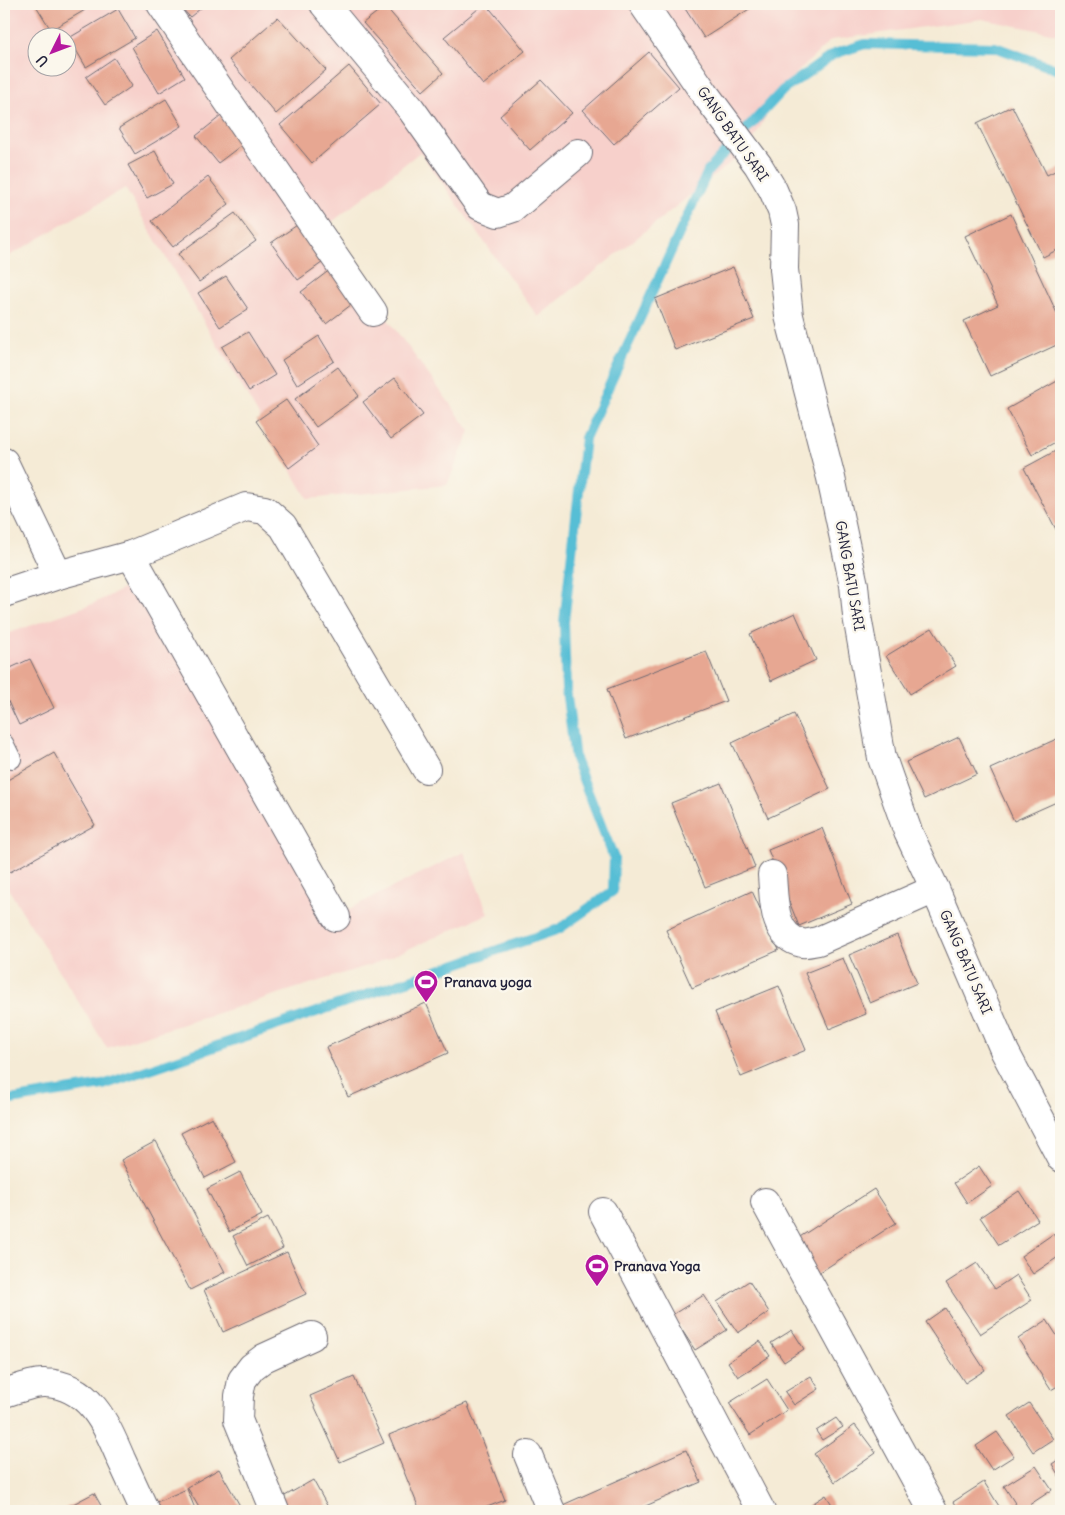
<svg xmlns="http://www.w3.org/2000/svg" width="1065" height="1515" viewBox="0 0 1065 1515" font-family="Delius,sans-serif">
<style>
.built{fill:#f7d0cb;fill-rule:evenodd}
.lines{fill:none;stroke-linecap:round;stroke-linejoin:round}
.stream{stroke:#57bed5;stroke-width:10}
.building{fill:#e7a792}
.lane-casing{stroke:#6c6871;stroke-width:20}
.street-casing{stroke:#6c6871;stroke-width:30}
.lane{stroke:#fff;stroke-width:18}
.street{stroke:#fff;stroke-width:28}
.labels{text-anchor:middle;stroke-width:5;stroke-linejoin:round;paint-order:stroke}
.street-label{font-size:14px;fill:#22223b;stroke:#fbf7ec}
.poi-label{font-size:14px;font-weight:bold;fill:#22223b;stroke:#fbf7ec;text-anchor:start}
</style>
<rect width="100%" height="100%" fill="#fbf7ec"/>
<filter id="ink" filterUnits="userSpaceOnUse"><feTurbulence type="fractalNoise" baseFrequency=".02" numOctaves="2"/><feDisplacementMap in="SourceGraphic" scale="10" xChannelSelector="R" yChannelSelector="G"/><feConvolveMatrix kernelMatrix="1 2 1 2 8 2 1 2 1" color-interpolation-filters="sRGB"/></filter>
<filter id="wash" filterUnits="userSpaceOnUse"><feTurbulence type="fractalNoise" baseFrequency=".0096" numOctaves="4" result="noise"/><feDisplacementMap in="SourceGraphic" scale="20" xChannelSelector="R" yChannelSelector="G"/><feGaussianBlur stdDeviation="1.12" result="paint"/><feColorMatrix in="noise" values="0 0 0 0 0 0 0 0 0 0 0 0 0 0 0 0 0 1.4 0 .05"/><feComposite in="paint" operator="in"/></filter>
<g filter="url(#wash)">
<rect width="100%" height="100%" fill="#f5ebd6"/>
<!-- built -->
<g class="built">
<path d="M4 4H1061V35L982 19 831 40 781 88 749 148 538 317 420 152 322 230 470 431 447 485 308 499 125 188 4 259ZM38 38H68V68H38Z"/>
<path d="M140 581 341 913 464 852 488 914 376 963 107 1048 4 882V635L92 604Z"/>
</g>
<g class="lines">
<!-- stream -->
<path class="stream" d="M4 1101 103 1085 559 929 613 891 614 858 575 759 566 689 564 622 585 438 708 171 783 90 834 54 865 44 995 47 1061 71"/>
</g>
<g id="blocks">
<!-- building -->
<g class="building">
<path d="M35 4H81L85 10 51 30Z"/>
<path d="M178 4H206L190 17Z"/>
<path d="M484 4H486L525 51 483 85 444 37Z"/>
<path d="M682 4H757L704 38Z"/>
<path d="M385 6 443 73 423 91 363 23Z"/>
<path d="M118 9 135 38 86 67 69 38Z"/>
<path d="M278 17 326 70 276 114 229 60Z"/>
<path d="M157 31 185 77 159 93 132 47Z"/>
<path d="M649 52 679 87 614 144 583 110Z"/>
<path d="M114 58 132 86 105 105 86 77Z"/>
<path d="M349 66 381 104 312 163 280 125Z"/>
<path d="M541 80 572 113 530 150 500 116Z"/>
<path d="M166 99 182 126 135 154 119 128Z"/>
<path d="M1012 106 1047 175 1061 168V248L1043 257 977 123Z"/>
<path d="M221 116 243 144 218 163 196 136Z"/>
<path d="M155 151 173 184 147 198 128 165Z"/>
<path d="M208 177 229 204 173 247 152 221Z"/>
<path d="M235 213 256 241 199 282 178 254Z"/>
<path d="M1011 214 1061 322V343L990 376 964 321 998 305 965 236Z"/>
<path d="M300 223 326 260 298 280 271 243Z"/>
<path d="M733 267 754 319 675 350 655 299Z"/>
<path d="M331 269 356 301 326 324 301 292Z"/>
<path d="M226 276 248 309 220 327 198 293Z"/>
<path d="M248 332 275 375 249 391 222 347Z"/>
<path d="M319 336 334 361 297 385 282 360Z"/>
<path d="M338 367 359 396 316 427 295 399Z"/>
<path d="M395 378 423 415 391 439 363 402Z"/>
<path d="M1061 379V439L1032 455 1007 409Z"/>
<path d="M286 400 318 446 289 468 256 421Z"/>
<path d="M1061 448V539L1024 468Z"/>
<path d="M795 613 816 660 771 681 750 634Z"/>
<path d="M932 628 956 666 910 694 886 656Z"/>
<path d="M706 651 726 701 626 739 607 689Z"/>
<path d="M30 659 54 708 19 725 4 693V671Z"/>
<path d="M794 714 830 789 768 818 732 743Z"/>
<path d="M959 737 977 774 924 799 906 762Z"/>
<path d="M1061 737V800L1014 821 990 769Z"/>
<path d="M54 753 95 825 10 872 4 862V782Z"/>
<path d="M721 783 755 867 705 887 671 803Z"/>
<path d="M822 828 852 904 799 926 768 850Z"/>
<path d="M752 891 779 950 692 988 666 930Z"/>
<path d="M897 935 917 983 870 1003 849 955Z"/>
<path d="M843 958 866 1014 829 1029 805 973Z"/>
<path d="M779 986 806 1050 741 1077 715 1012Z"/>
<path d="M426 1003 448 1053 348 1097 326 1047Z"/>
<path d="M212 1117 236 1162 205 1178 181 1133Z"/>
<path d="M156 1141 225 1272 190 1290 121 1160Z"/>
<path d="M979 1166 992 1186 967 1203 954 1183Z"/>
<path d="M240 1172 262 1215 229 1232 207 1189Z"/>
<path d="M874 1189 896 1223 814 1276 792 1242Z"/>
<path d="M1019 1191 1038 1220 999 1245 980 1217Z"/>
<path d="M268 1218 283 1248 248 1266 233 1236Z"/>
<path d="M1053 1234 1061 1245V1255L1033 1274 1021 1256Z"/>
<path d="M287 1252 306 1294 223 1332 204 1290Z"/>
<path d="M977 1263 995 1289 1016 1275 1032 1300 980 1334 946 1283Z"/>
<path d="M749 1281 769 1312 738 1333 717 1302Z"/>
<path d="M704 1295 727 1330 695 1350 672 1315Z"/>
<path d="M945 1308 985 1370 965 1383 925 1322Z"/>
<path d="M1047 1320 1061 1342V1384L1051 1390 1018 1339Z"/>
<path d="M792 1330 804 1349 784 1362 771 1343Z"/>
<path d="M760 1341 770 1356 738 1377 728 1362Z"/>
<path d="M811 1376 819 1389 794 1405 785 1392Z"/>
<path d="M354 1377 384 1443 340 1462 310 1396Z"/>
<path d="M767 1379 787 1410 750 1435 729 1403Z"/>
<path d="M467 1403 505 1500 477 1511H420L389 1435Z"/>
<path d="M1029 1403 1053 1439 1033 1452 1009 1416Z"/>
<path d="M836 1418 843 1427 822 1440 816 1431Z"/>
<path d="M855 1425 876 1453 835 1482 814 1454Z"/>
<path d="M997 1432 1014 1456 992 1470 976 1446Z"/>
<path d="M686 1450 701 1482 634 1511H558L556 1508Z"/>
<path d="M1061 1458V1475L1059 1476 1052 1464Z"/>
<path d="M1036 1466 1052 1490 1020 1511 1004 1486Z"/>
<path d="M219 1469 243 1511H201L187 1487Z"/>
<path d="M313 1480 330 1511H282L276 1501Z"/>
<path d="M984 1482 1002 1511H959L953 1502Z"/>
<path d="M187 1489 196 1511H157L154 1503Z"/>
<path d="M94 1493 104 1511H60Z"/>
<path d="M826 1495 836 1511H801Z"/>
</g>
</g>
</g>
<g filter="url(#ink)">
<use href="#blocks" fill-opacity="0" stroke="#6c6871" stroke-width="1"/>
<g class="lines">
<defs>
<path id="lane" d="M4 743 12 759"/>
<g id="street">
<path d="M161 4 373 312"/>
<path d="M324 4 411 109 480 206 498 213 513 208 578 153"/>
<path d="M643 4 705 94 758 165 773 190 782 211 785 225 784 269 789 316 831 478 854 585 857 616 882 758 908 832 935 889 1005 1052 1061 1158"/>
<path d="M4 462 58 575"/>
<path d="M131 555 336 917"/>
<path d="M4 593 58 575 131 555 246 507 265 510 283 526 426 769"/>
<path d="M772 875C774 898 772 937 802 943 806 944 813 942 818 941L935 889"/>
<path d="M765 1202 933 1511"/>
<path d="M603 1212 761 1511"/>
<path d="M4 1393C15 1390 34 1382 45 1383 90 1385 106 1424 121 1459 129 1476 137 1494 145 1511"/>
<path d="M528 1455 551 1511"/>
<path d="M275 1511 238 1420 239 1396 242 1380 252 1367 264 1358 312 1336"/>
</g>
</defs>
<!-- lane casing -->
<use href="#lane" class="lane-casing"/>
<!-- street casing -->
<use href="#street" class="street-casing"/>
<!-- lane -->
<use href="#lane" class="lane"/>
<!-- street -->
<use href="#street" class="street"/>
</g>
</g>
<!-- icons -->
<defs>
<symbol id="stadium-pin" viewBox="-11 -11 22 30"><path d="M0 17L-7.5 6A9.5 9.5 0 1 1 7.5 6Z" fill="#b5179e" stroke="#fbf7ec"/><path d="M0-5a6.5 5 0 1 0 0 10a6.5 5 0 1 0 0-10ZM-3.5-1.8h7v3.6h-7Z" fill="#fff"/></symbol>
</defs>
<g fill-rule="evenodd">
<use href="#stadium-pin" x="412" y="968" width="28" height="38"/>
<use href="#stadium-pin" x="583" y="1252" width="28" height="38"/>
</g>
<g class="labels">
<!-- street labels -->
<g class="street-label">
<text transform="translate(733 134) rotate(55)" y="5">GANG BATU SARI</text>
<text transform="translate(850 576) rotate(80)" y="5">GANG BATU SARI</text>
<text transform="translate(966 962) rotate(67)" y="5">GANG BATU SARI</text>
</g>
<!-- poi labels -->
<g class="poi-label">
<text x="444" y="987">Pranava yoga</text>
<text x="614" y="1271">Pranava Yoga</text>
</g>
</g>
<!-- margin -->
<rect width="1065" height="1515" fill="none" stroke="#fbf7ec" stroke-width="20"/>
<!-- north arrow -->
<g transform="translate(52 52) rotate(228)"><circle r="24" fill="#fbf7ec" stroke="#a4a2a5"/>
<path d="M0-4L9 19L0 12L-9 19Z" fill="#b5179e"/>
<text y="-8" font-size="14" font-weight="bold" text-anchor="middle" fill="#22223b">U</text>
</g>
</svg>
